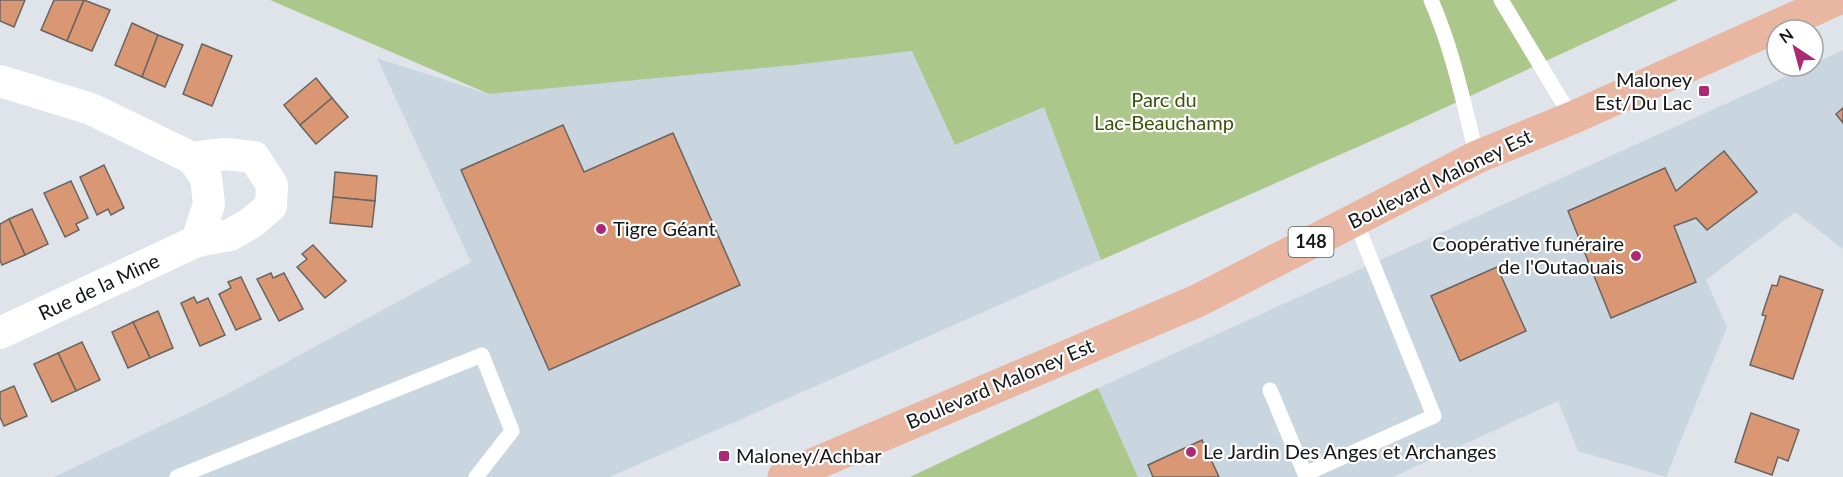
<svg xmlns="http://www.w3.org/2000/svg" width="1843" height="477" viewBox="0 0 1843 477" font-family="Lato,sans-serif">
<style>
.built{fill:#cad6df}
.green{fill:#acc78a}
.building{fill:#d99873;stroke:#6a6461;stroke-width:1.5}
.lines{fill:none;stroke-linecap:round;stroke-linejoin:round}
.service{stroke:#fff;stroke-width:15}
.minor{stroke:#fff;stroke-width:32}
.primary{stroke:#e9b6a1;stroke-width:33}
.poi-dot{fill:#ac2974;stroke:#fff;stroke-width:2}
.labels{text-anchor:middle;stroke-width:4.5;stroke-linejoin:round;paint-order:stroke}
.shield{fill:#fff;stroke:#5a5c5d;stroke-width:1.5}
.shield-label{font-size:18px;font-weight:bold;fill:#141617}
.poi-label{font-size:20px;fill:#141617;stroke:#fff;text-anchor:start}
.park-label{font-size:20px;fill:#3a5209;stroke:#fff}
.street-label{font-size:20px;fill:#141617;stroke:#fff}
</style>
<rect width="100%" height="100%" fill="#dee4e9"/>
<!-- built -->
<g class="built">
<path d="M1843 50V249L1795 212 1706 280 1727 327 1666 477 1578 451 1558 401 1393 477H1138L1098 388 1809 66H1813V64Z"/>
<path d="M913 51 955 145 1044 106 1101 260 610 477H54L222 397 471 262 377 58 489 94Z"/>
</g>
<!-- green -->
<g class="green">
<path d="M270 0H1678L1405 126 1101 260 1044 107 955 145 912 51 794 65 489 94Z"/>
<path d="M1098 388 1138 477H910Z"/>
</g>
<!-- building -->
<g class="building">
<path d="M0 0H25L14 27 0 21Z"/>
<path d="M54 0H84L67 41 41 30Z"/>
<path d="M84 0 110 10 92 51 67 41Z"/>
<path d="M132 23 158 35 142 77 115 65Z"/>
<path d="M158 35 183 45 165 87 142 77Z"/>
<path d="M202 44 232 56 212 106 183 94Z"/>
<path d="M316 78 332 98 300 125 284 105Z"/>
<path d="M332 98 348 117 316 144 300 125Z"/>
<path d="M1843 108V123L1836 114Z"/>
<path d="M563 125 584 172 673 133 740 285 549 370 461 170Z"/>
<path d="M1724 151 1757 192 1707 230 1696 218 1674 226 1696 282 1611 318 1568 211 1665 168 1676 191Z"/>
<path d="M104 165 124 208 111 215 108 209 97 215 80 177Z"/>
<path d="M335 172 377 176 375 201 333 197Z"/>
<path d="M71 181 88 218 76 224 79 230 65 237 44 193Z"/>
<path d="M333 197 375 201 372 227 330 223Z"/>
<path d="M32 209 48 244 25 255 9 219Z"/>
<path d="M9 219 25 255 2 265 0 260V224Z"/>
<path d="M313 245 346 281 325 298 297 267 307 259 302 254Z"/>
<path d="M1497 267 1526 331 1460 361 1431 296Z"/>
<path d="M271 273 273 278 284 273 303 309 279 321 257 279Z"/>
<path d="M1780 276 1823 290 1793 379 1750 365 1766 316 1762 315 1772 285 1777 286Z"/>
<path d="M241 277 261 319 236 330 219 294 231 288 228 282Z"/>
<path d="M194 297 197 303 208 298 225 335 200 346 181 303Z"/>
<path d="M158 311 173 348 150 358 133 322Z"/>
<path d="M133 322 150 358 128 368 112 332Z"/>
<path d="M82 342 100 380 76 391 58 353Z"/>
<path d="M58 353 76 391 52 402 34 364Z"/>
<path d="M14 386 27 416 4 426 0 417V392Z"/>
<path d="M1751 413 1799 430 1788 461 1778 457 1772 475 1735 462Z"/>
<path d="M1202 440 1219 477H1153L1148 465Z"/>
</g>
<g class="lines">
<!-- service -->
<g class="service">
<path d="M1431 0C1453 50 1464 105 1477 157"/>
<path d="M1501 0 1572 118"/>
<path d="M1270 390 1305 474 1434 416 1355 220"/>
<path d="M177 477 482 355 512 431 476 477"/>
</g>
<!-- minor -->
<g class="minor">
<path d="M0 81 91 109 192 158 225 154 254 157 272 185 271 206 251 223 230 235 197 241 0 333"/>
<path d="M192 158 206 177 209 204 197 241"/>
</g>
<!-- primary -->
<path class="primary" d="M784 477 1197 301 1477 157 1572 118 1835 0"/>
</g>
<!-- markers -->
<g class="poi-dot">
<rect x="1698" y="85" width="12" height="12" rx="3"/>
<circle cx="601" cy="229" r="6"/>
<circle cx="1636" cy="256" r="6"/>
<circle cx="1191" cy="452" r="6"/>
<rect x="718" y="450" width="12" height="12" rx="3"/>
</g>
<g class="labels">
<!-- shield labels -->
<rect class="shield" x="1288.5" y="227" width="45" height="30" rx="4.5"/>
<g class="shield-label">
<text x="1311" y="248">148</text>
</g>
<!-- poi labels -->
<g class="poi-label">
<text x="1692" y="87" text-anchor="end">Maloney<tspan x="1692" dy="23">Est/Du Lac</tspan></text>
<text x="613" y="236">Tigre Géant</text>
<text x="1624" y="251" text-anchor="end">Coopérative funéraire<tspan x="1624" dy="23">de l'Outaouais</tspan></text>
<text x="1203" y="459">Le Jardin Des Anges et Archanges</text>
<text x="736" y="463">Maloney/Achbar</text>
</g>
<!-- park labels -->
<g class="park-label">
<text x="1164" y="107">Parc du<tspan x="1164" dy="23">Lac-Beauchamp</tspan></text>
</g>
<!-- street labels -->
<g class="street-label">
<text transform="translate(1440 179) rotate(-26)" y="7">Boulevard Maloney Est</text>
<text transform="translate(99 287) rotate(-25)" y="7">Rue de la Mine</text>
<text transform="translate(1000 384) rotate(-23)" y="7">Boulevard Maloney Est</text>
</g>
</g>
<!-- north arrow -->
<g transform="translate(1795 48) rotate(324)"><circle r="28" fill="#ffffff" stroke="#a1a2a2" stroke-width="1.5"/>
<path d="M0-4.5L10 22L0 15L-10 22Z" fill="#ac2974"/>
<text y="-9" font-size="16" font-weight="bold" text-anchor="middle" fill="#141617">N</text>
</g>
</svg>
